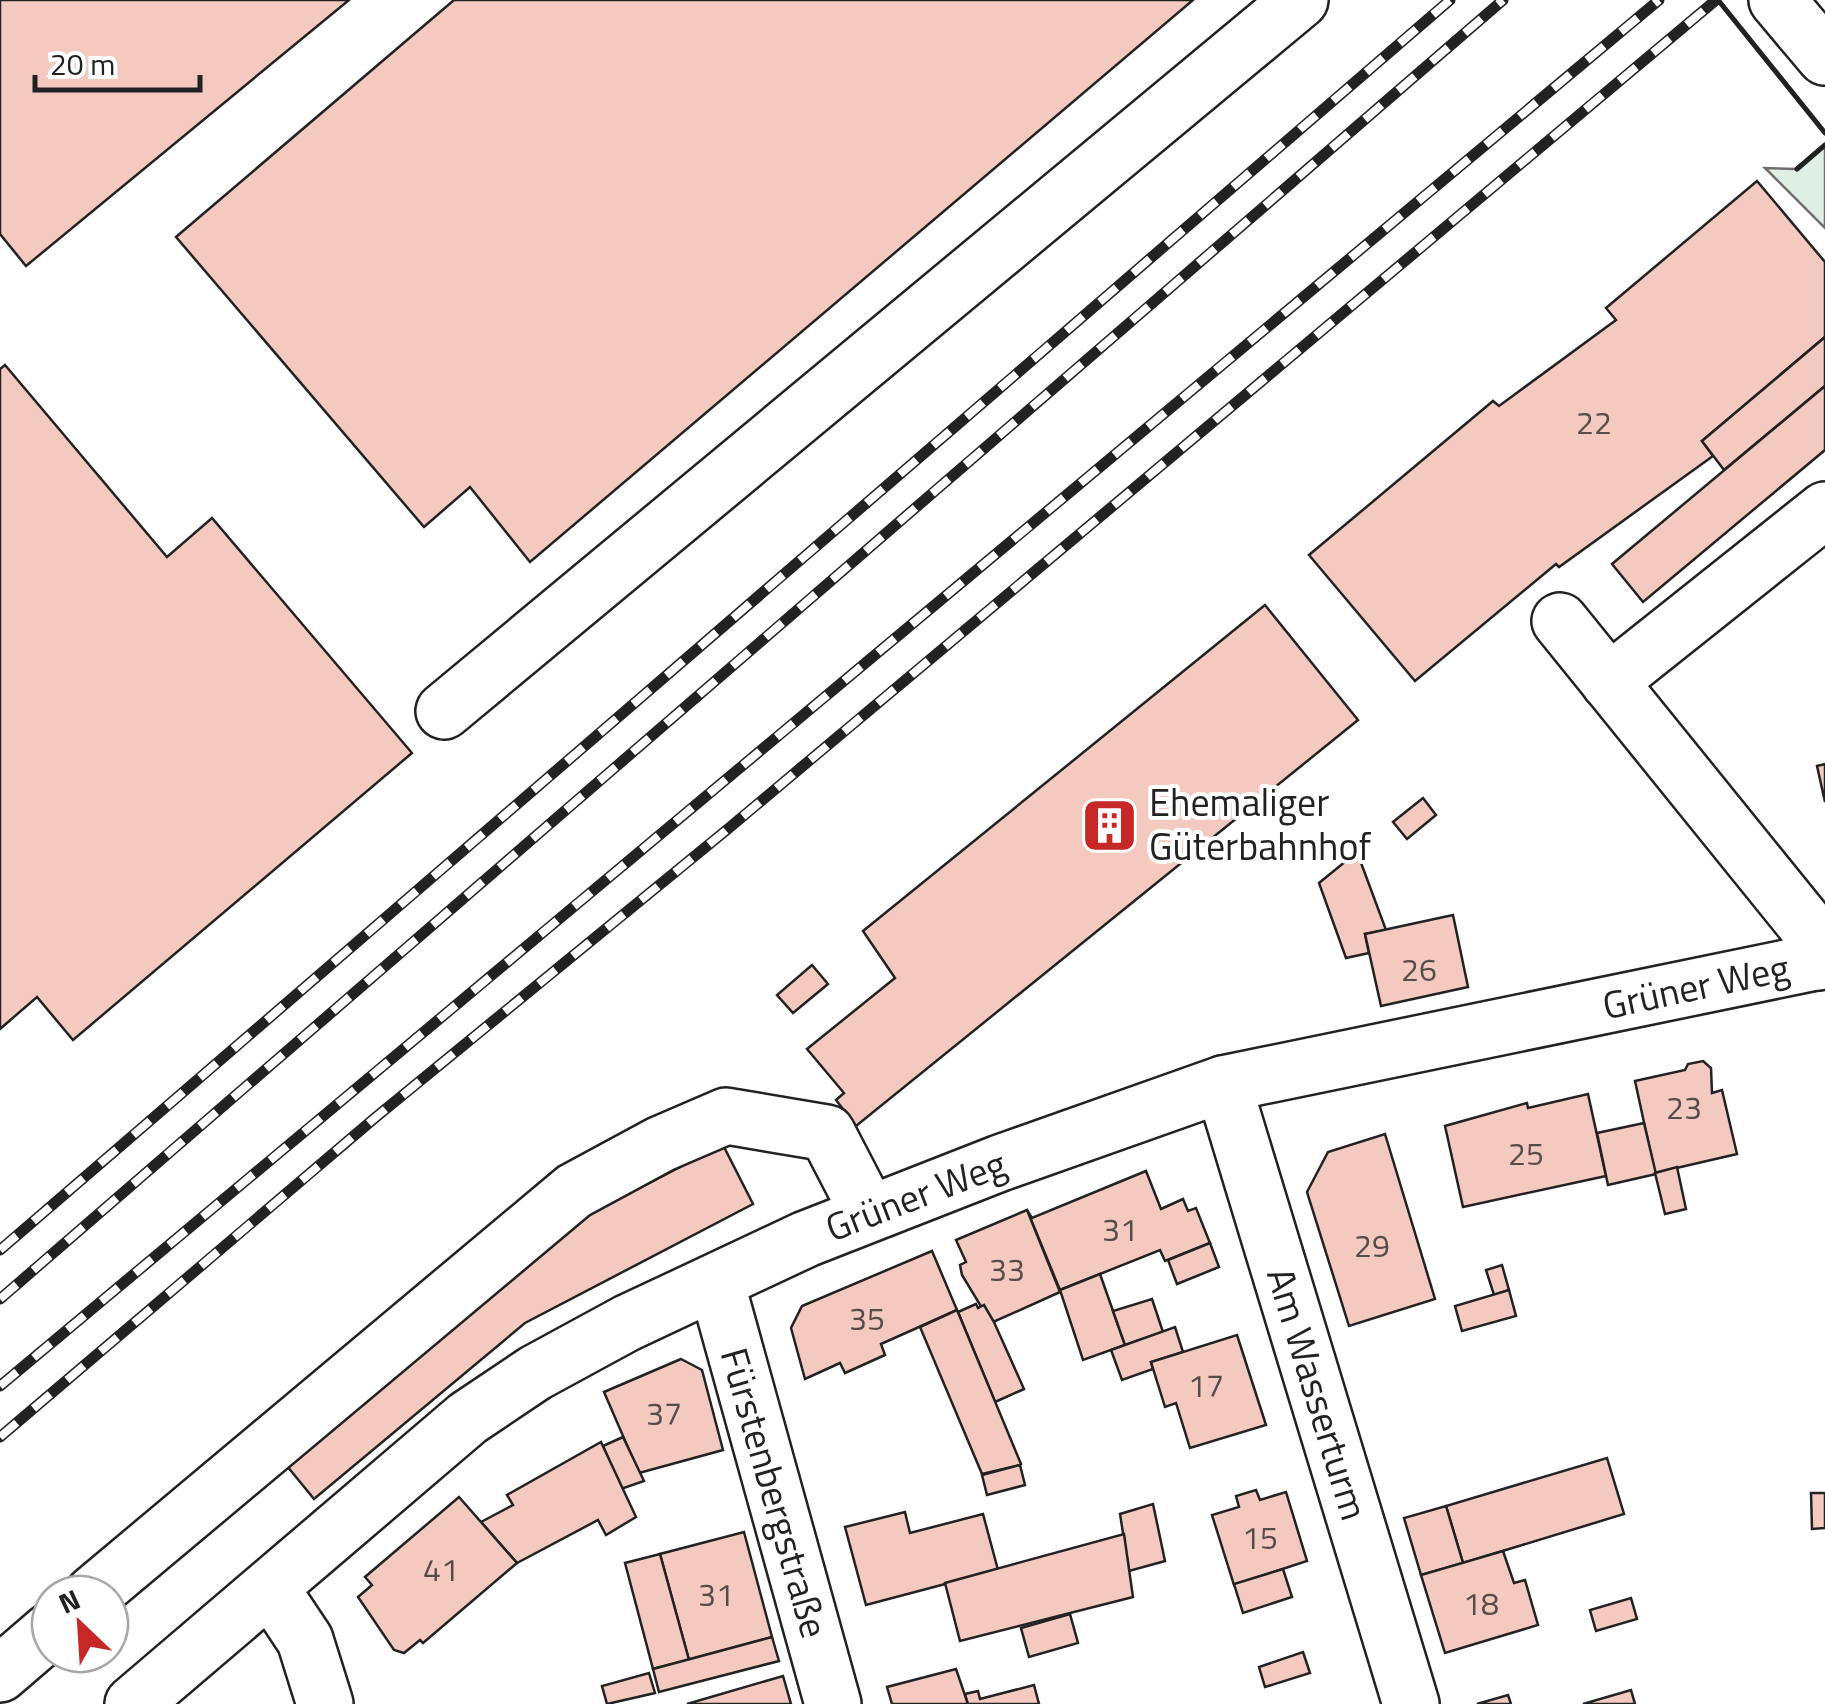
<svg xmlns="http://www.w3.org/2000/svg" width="1825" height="1704" viewBox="0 0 1825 1704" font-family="'Titillium Web',sans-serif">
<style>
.green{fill:#e0efe3;stroke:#6f6f6f;stroke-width:2.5}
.building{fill:#f3c9c0;stroke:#222;stroke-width:2.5}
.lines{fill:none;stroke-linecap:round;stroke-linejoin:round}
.minor-casing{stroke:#222;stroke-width:60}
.minor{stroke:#fff;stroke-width:55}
.rail-casing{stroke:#222;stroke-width:11}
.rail{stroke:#fff;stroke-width:8;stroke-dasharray:22;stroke-linecap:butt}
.wall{stroke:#222;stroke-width:5}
.labels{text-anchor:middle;stroke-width:8;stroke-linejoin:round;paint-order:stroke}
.number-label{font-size:32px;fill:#564c4a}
.poi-label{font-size:38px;fill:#222;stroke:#fff;text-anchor:start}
.street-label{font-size:38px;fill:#222;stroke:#fff}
</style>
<rect width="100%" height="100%" fill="#fff"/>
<!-- green -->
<path class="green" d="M1825 145V228L1765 168 1797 169Z"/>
<!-- building -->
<g class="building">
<path d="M0 0H349L26 266 0 234Z"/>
<path d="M454 0H1193L530 562 470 487 424 527 176 237Z"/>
<path d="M1757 181 1825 262V337L1702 441 1713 456 1559 567 1556 564 1415 681 1309 555 1493 401 1499 406 1616 320 1606 308Z"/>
<path d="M1825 337V386L1724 470 1702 441Z"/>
<path d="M5 365 167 557 212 518 412 753 73 1040 37 997 0 1029V369Z"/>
<path d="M1825 386V450L1643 602 1612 564Z"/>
<path d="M1265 605 1358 720 856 1126 836 1100 844 1093 807 1049 895 978 863 931Z"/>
<path d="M1825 764V802L1817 766Z"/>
<path d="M1423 798 1436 815 1407 839 1393 822Z"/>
<path d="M1357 852 1386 930 1365 934 1369 953 1346 958 1319 883Z"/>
<path d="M1453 915 1468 987 1381 1006 1365 934Z"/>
<path d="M812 965 828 984 793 1013 777 995Z"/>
<path d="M1703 1061 1711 1068 1712 1093 1722 1090 1737 1154 1655 1173 1635 1081 1685 1070 1688 1064Z"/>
<path d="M1588 1094 1606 1176 1463 1207 1445 1126 1527 1103 1528 1108Z"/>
<path d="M1644 1123 1656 1174 1608 1185 1597 1133Z"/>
<path d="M1385 1134 1435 1299 1349 1326 1307 1192 1328 1152Z"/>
<path d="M723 1145 753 1204 525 1323 314 1499 287 1466 585 1216Z"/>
<path d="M1677 1167 1686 1209 1665 1214 1655 1173Z"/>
<path d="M1146 1171 1161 1209 1183 1199 1188 1211 1196 1208 1210 1243 1165 1261 1160 1250 1060 1290 1027 1210 1032 1218Z"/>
<path d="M1027 1210 1060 1292 991 1323 962 1275 960 1265 966 1262 956 1240Z"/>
<path d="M1210 1243 1219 1267 1177 1284 1168 1260Z"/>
<path d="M932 1251 957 1310 881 1344 885 1355 845 1373 840 1363 805 1379 791 1328 802 1306Z"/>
<path d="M1502 1265 1509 1290 1494 1295 1486 1270Z"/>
<path d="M1100 1274 1125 1345 1083 1360 1060 1290Z"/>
<path d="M1509 1290 1516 1316 1462 1331 1455 1306Z"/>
<path d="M1152 1299 1163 1332 1125 1345 1113 1311Z"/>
<path d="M976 1304 978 1308 984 1305 994 1322 1024 1389 995 1402 958 1312Z"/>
<path d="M957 1310 1021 1464 1020 1465 982 1474 920 1327Z"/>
<path d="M1175 1327 1183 1352 1151 1362 1153 1369 1122 1380 1111 1350Z"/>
<path d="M1237 1335 1266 1425 1190 1448 1176 1403 1165 1407 1151 1362Z"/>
<path d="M681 1359 702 1370 723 1450 639 1473 604 1392Z"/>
<path d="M623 1437 644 1481 621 1489 603 1446Z"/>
<path d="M601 1442 636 1517 606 1535 598 1520 517 1563 481 1522 513 1505 507 1495Z"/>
<path d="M1607 1458 1624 1514 1463 1563 1446 1506Z"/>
<path d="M1020 1465 1025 1485 987 1495 982 1475Z"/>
<path d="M1256 1490 1260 1500 1286 1492 1307 1561 1234 1585 1212 1515 1239 1507 1236 1496Z"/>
<path d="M1811 1493H1825V1528L1812 1529Z"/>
<path d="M459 1497 517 1563 423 1643 420 1640 404 1653 394 1650 358 1597 372 1585 365 1577Z"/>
<path d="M1153 1504 1165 1561 1129 1571 1120 1514Z"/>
<path d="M1446 1506 1463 1563 1421 1575 1404 1518Z"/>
<path d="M905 1512 910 1533 983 1514 998 1570 866 1605 845 1527Z"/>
<path d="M744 1532 772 1637 689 1660 660 1554Z"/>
<path d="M1124 1534 1133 1597 960 1641 945 1583Z"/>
<path d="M1503 1551 1514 1583 1525 1580 1538 1625 1445 1653 1421 1575Z"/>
<path d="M660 1554 689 1660 653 1669 625 1563Z"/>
<path d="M1283 1569 1292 1597 1243 1613 1234 1584Z"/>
<path d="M1631 1598 1637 1619 1596 1631 1590 1610Z"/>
<path d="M1070 1614 1078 1643 1029 1657 1021 1628Z"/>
<path d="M772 1637 779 1661 659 1692 653 1669Z"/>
<path d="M1303 1652 1310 1673 1265 1687 1259 1667Z"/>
<path d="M956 1669 968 1704H892L887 1687Z"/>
<path d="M649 1673 655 1693 607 1704 602 1686Z"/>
<path d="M783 1676 791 1704H687Z"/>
<path d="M1034 1685 1039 1704H968L965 1694 978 1691 980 1699Z"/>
<path d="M1631 1690 1635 1704H1583Z"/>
<path d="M1508 1695 1511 1704H1477Z"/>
</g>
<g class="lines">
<defs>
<g id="minor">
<path d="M1777 0 1825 57"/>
<path d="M1560 621 1810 930 1818 962"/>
<path d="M1609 682 1825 510"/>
<path d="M444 711 1300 0"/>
<path d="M1223 1084 1411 1704"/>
<path d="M716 1282 833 1704"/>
<path d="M271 1589 305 1640 325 1704"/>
<path d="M93 1594 574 1191 661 1144 726 1116 827 1133 868 1212"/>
<path d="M0 1674 50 1631"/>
<path d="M133 1704 468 1418 535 1373 627 1323 806 1239 1000 1163 1223 1084 1825 960"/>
</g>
</defs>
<!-- minor casing -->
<use href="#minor" class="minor-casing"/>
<!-- minor -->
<use href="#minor" class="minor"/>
<defs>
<g id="rail">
<path d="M0 1250 1450 0"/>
<path d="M0 1299 1503 0"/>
<path d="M0 1386 1659 0"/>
<path d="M0 1437 376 1117 729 828 1716 0"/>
</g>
</defs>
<!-- rail casing -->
<use href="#rail" class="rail-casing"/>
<!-- rail -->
<use href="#rail" class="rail"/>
<!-- wall -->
<g class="wall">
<path d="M1718 0 1825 133"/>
<path d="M1797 169 1825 145"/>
</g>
</g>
<!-- icons -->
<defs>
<symbol id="building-square" viewBox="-11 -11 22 22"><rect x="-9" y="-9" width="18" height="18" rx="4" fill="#c62828" stroke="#fff"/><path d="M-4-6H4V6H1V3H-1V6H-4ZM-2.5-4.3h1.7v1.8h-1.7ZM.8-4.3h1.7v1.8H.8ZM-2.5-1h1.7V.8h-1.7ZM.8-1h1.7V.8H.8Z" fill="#fff"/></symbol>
</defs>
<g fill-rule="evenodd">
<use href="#building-square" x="1078" y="794" width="63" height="63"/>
</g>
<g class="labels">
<!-- number labels -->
<g class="number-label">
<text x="1594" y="434">22</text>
<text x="1419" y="981">26</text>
<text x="1684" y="1119">23</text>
<text x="1526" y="1165">25</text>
<text x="1120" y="1241">31</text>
<text x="1372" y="1257">29</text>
<text x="1007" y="1281">33</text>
<text x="867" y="1330">35</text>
<text x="1206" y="1397">17</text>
<text x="664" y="1425">37</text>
<text x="1260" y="1549">15</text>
<text x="441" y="1581">41</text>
<text x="716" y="1606">31</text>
<text x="1481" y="1615">18</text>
</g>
<!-- poi labels -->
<g class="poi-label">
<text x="1149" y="816">Ehemaliger<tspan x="1149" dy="44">Güterbahnhof</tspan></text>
</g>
<!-- street labels -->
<g class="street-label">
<text transform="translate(1696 987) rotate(-12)" y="13">Grüner Weg</text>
<text transform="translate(916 1196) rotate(-21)" y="13">Grüner Weg</text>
<text transform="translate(1317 1394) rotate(73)" y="13">Am Wasserturm</text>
<text transform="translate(774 1493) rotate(74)" y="13">Fürstenbergstraße</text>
</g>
</g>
<!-- north arrow -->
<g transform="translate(80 1624) rotate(335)"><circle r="48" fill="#ffffff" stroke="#a7a7a7" stroke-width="2.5"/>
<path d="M0-8L18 38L0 25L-18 38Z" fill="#c62828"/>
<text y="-15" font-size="28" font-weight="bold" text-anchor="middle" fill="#222222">N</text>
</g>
<!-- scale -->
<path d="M35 75v15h165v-15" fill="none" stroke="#222222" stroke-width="5"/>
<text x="50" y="75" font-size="30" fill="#222222" stroke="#ffffff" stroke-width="8" paint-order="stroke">20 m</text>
</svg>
